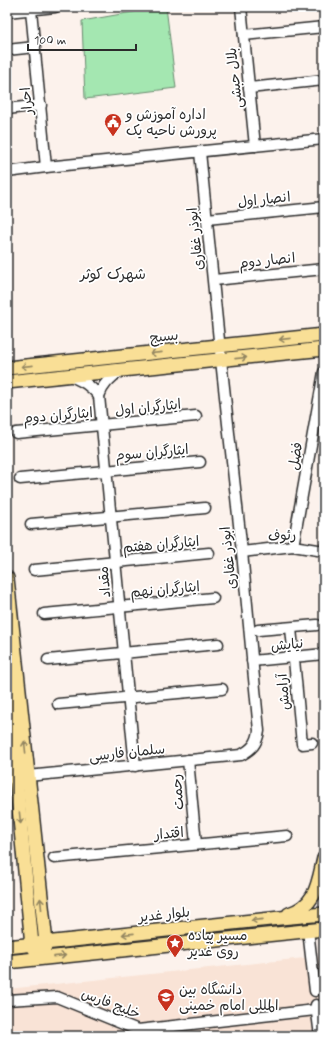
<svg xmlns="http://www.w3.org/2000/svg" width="331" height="1043" viewBox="0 0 331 1043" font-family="Mynerve,'Playpen Sans Arabic',sans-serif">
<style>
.built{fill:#f9e3d6}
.green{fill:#a4e7b1;stroke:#68896e}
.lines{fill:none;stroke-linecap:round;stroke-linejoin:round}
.minor-casing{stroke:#2b2b2b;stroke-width:13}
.major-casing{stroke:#2b2b2b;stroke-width:16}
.minor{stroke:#fff;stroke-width:10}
.major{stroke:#f9df96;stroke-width:13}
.oneway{stroke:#928560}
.labels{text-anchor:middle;stroke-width:3.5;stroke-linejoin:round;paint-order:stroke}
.street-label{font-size:14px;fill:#2b2b2b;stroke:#fff}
.poi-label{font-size:14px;fill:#2b2b2b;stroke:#fff;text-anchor:start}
.neighbourhood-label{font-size:15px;fill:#2b2b2b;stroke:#fff}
</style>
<rect width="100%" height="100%" fill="#fcf2ec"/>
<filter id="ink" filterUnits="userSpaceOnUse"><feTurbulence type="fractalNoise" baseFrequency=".025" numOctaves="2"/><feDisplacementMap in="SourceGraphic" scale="8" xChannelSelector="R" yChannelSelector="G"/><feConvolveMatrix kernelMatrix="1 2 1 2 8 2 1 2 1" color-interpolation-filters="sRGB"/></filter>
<g filter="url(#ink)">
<!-- built -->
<path class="built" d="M324 956V1036H7V989Z"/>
<!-- green -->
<path class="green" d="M161 7H166L176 88 85 99 82 21Z"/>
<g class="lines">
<defs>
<g id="minor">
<path d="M241 7 255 146"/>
<path d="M31 10 46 167"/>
<path d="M7 12 55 7"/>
<path d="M244 35 324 27"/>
<path d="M7 50 35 47"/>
<path d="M249 88 324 80"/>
<path d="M7 109 41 105"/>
<path d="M7 172 46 167 324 139"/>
<path d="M207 219 324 207"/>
<path d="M214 280 324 269"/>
<path d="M121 371C110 377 103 384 99 396L135 766"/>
<path d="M70 376C83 381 90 385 99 396"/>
<path d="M16 433 196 416"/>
<path d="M20 479 200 462"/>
<path d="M31 524 205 508"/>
<path d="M293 546 324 372"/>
<path d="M242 552 293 546 324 551"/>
<path d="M34 570 209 553"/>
<path d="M44 614 213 598"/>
<path d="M291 628 302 744 312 743"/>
<path d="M258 630 317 625"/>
<path d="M48 660 218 644"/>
<path d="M252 661 324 654"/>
<path d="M58 704 222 689"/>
<path d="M188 760 196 844"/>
<path d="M7 778 241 755C252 749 257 744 259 731L242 552 221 360 200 152"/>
<path d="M54 858 287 836"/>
<path d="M308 930 315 991"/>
<path d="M7 1000 57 997 138 1030 324 1009"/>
<path d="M316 1005 320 1036"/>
</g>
<g id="major">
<path d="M7 368 324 335"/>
<path d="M7 382 324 349"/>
<path d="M7 578 46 943 41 958"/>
<path d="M7 682 32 945 37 952"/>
<path d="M289 914C317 905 318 883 324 858"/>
<path d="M7 947 280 918 324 914"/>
<path d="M7 962 324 929"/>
</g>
</defs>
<!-- minor casing -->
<use href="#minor" class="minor-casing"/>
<!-- major casing -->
<use href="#major" class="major-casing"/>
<!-- minor -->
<use href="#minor" class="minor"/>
<!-- major -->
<use href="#major" class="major"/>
</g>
<!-- one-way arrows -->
<defs><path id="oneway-shaft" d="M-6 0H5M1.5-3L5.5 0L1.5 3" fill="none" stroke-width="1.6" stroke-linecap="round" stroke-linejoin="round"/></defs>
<g class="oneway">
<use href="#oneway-shaft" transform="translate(285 339) rotate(174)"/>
<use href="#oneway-shaft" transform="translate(156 353) rotate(174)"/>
<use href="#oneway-shaft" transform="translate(241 358) rotate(-6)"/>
<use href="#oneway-shaft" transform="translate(27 366) rotate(174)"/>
<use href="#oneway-shaft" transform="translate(25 747) rotate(-96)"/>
<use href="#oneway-shaft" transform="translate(20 818) rotate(84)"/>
<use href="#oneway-shaft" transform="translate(41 904) rotate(-96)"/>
<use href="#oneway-shaft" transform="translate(257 920) rotate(174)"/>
<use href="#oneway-shaft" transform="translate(128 934) rotate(174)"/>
<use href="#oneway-shaft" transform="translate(60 956) rotate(-6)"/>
</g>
</g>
<!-- icons -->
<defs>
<symbol id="civic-pin" viewBox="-11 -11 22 30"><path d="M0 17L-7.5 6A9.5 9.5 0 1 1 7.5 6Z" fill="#c8321e" stroke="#fff"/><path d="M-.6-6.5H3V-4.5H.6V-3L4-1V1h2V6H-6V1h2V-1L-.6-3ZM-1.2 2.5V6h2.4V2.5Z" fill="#fff"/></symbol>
<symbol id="sight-pin" viewBox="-11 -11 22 30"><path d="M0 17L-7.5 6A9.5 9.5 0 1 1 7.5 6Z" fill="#c8321e" stroke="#fff"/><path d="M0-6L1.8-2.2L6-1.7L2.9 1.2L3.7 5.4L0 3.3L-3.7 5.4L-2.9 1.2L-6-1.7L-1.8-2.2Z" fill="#fff"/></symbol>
<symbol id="university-pin" viewBox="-11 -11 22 30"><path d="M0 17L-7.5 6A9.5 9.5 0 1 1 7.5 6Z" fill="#c8321e" stroke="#fff"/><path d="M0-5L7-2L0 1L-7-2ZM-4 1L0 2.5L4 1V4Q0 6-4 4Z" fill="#fff"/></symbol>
</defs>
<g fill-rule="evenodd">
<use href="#civic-pin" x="103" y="112" width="20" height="27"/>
<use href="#sight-pin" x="165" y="933" width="20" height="27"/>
<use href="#university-pin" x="156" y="987" width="20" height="27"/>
</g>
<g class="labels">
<!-- street labels -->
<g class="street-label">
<text transform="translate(234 78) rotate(-96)" y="5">بلال حبشی</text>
<text transform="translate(26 101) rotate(-96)" y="5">احرار</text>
<text transform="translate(264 199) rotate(-6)" y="5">انصار اول</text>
<text transform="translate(195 239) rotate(-96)" y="5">ابوذر غفاری</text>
<text transform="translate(267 260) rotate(-6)" y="5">انصار دوم</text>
<text transform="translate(164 336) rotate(-6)" y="5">بسیج</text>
<text transform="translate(148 407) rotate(-6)" y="5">ایثارگران اول</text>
<text transform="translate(58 415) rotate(-5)" y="5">ایثارگران دوم</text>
<text transform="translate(152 452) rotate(-5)" y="5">ایثارگران سوم</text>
<text transform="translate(295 456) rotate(-80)" y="5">فضل</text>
<text transform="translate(282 535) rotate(-3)" y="5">رئوف</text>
<text transform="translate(161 544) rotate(-5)" y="5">ایثارگران هفتم</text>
<text transform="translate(228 558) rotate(-96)" y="5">ابوذر غفاری</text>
<text transform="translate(104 582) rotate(-95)" y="5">مقداد</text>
<text transform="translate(165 589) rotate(-5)" y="5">ایثارگران نهم</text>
<text transform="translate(287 644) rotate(-5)" y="5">نیایش</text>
<text transform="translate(283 692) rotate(-95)" y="5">آرامش</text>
<text transform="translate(127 752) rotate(-6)" y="5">سلمان فارسی</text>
<text transform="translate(177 792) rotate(-95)" y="5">رحمت</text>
<text transform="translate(169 833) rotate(-5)" y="5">اقتدار</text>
<text transform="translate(164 914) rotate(-6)" y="5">بلوار غدیر</text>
<text transform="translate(111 1003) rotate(21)" y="5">خلیج فارس</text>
</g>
<!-- poi labels -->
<g class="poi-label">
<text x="126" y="119">اداره آموزش و<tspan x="126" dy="16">پرورش ناحیه یک</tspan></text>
<text x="188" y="940">مسیر پیاده<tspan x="188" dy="16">روی غدیر</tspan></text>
<text x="179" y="994">دانشگاه بین<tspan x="179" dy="16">المللی امام خمینی</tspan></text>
</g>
<!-- neighbourhood labels -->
<g class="neighbourhood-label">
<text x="113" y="279">شهرک کوثر</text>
</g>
</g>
<!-- margin -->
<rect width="331" height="1043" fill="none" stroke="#fff" stroke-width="24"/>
<rect x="12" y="12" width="307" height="1019" fill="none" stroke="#2b2b2b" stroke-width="1.5" filter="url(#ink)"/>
<!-- scale -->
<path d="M28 44v6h108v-6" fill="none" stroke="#2b2b2b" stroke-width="2"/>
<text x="34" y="44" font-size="12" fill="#2b2b2b" stroke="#ffffff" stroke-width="3" paint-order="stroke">100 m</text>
</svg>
